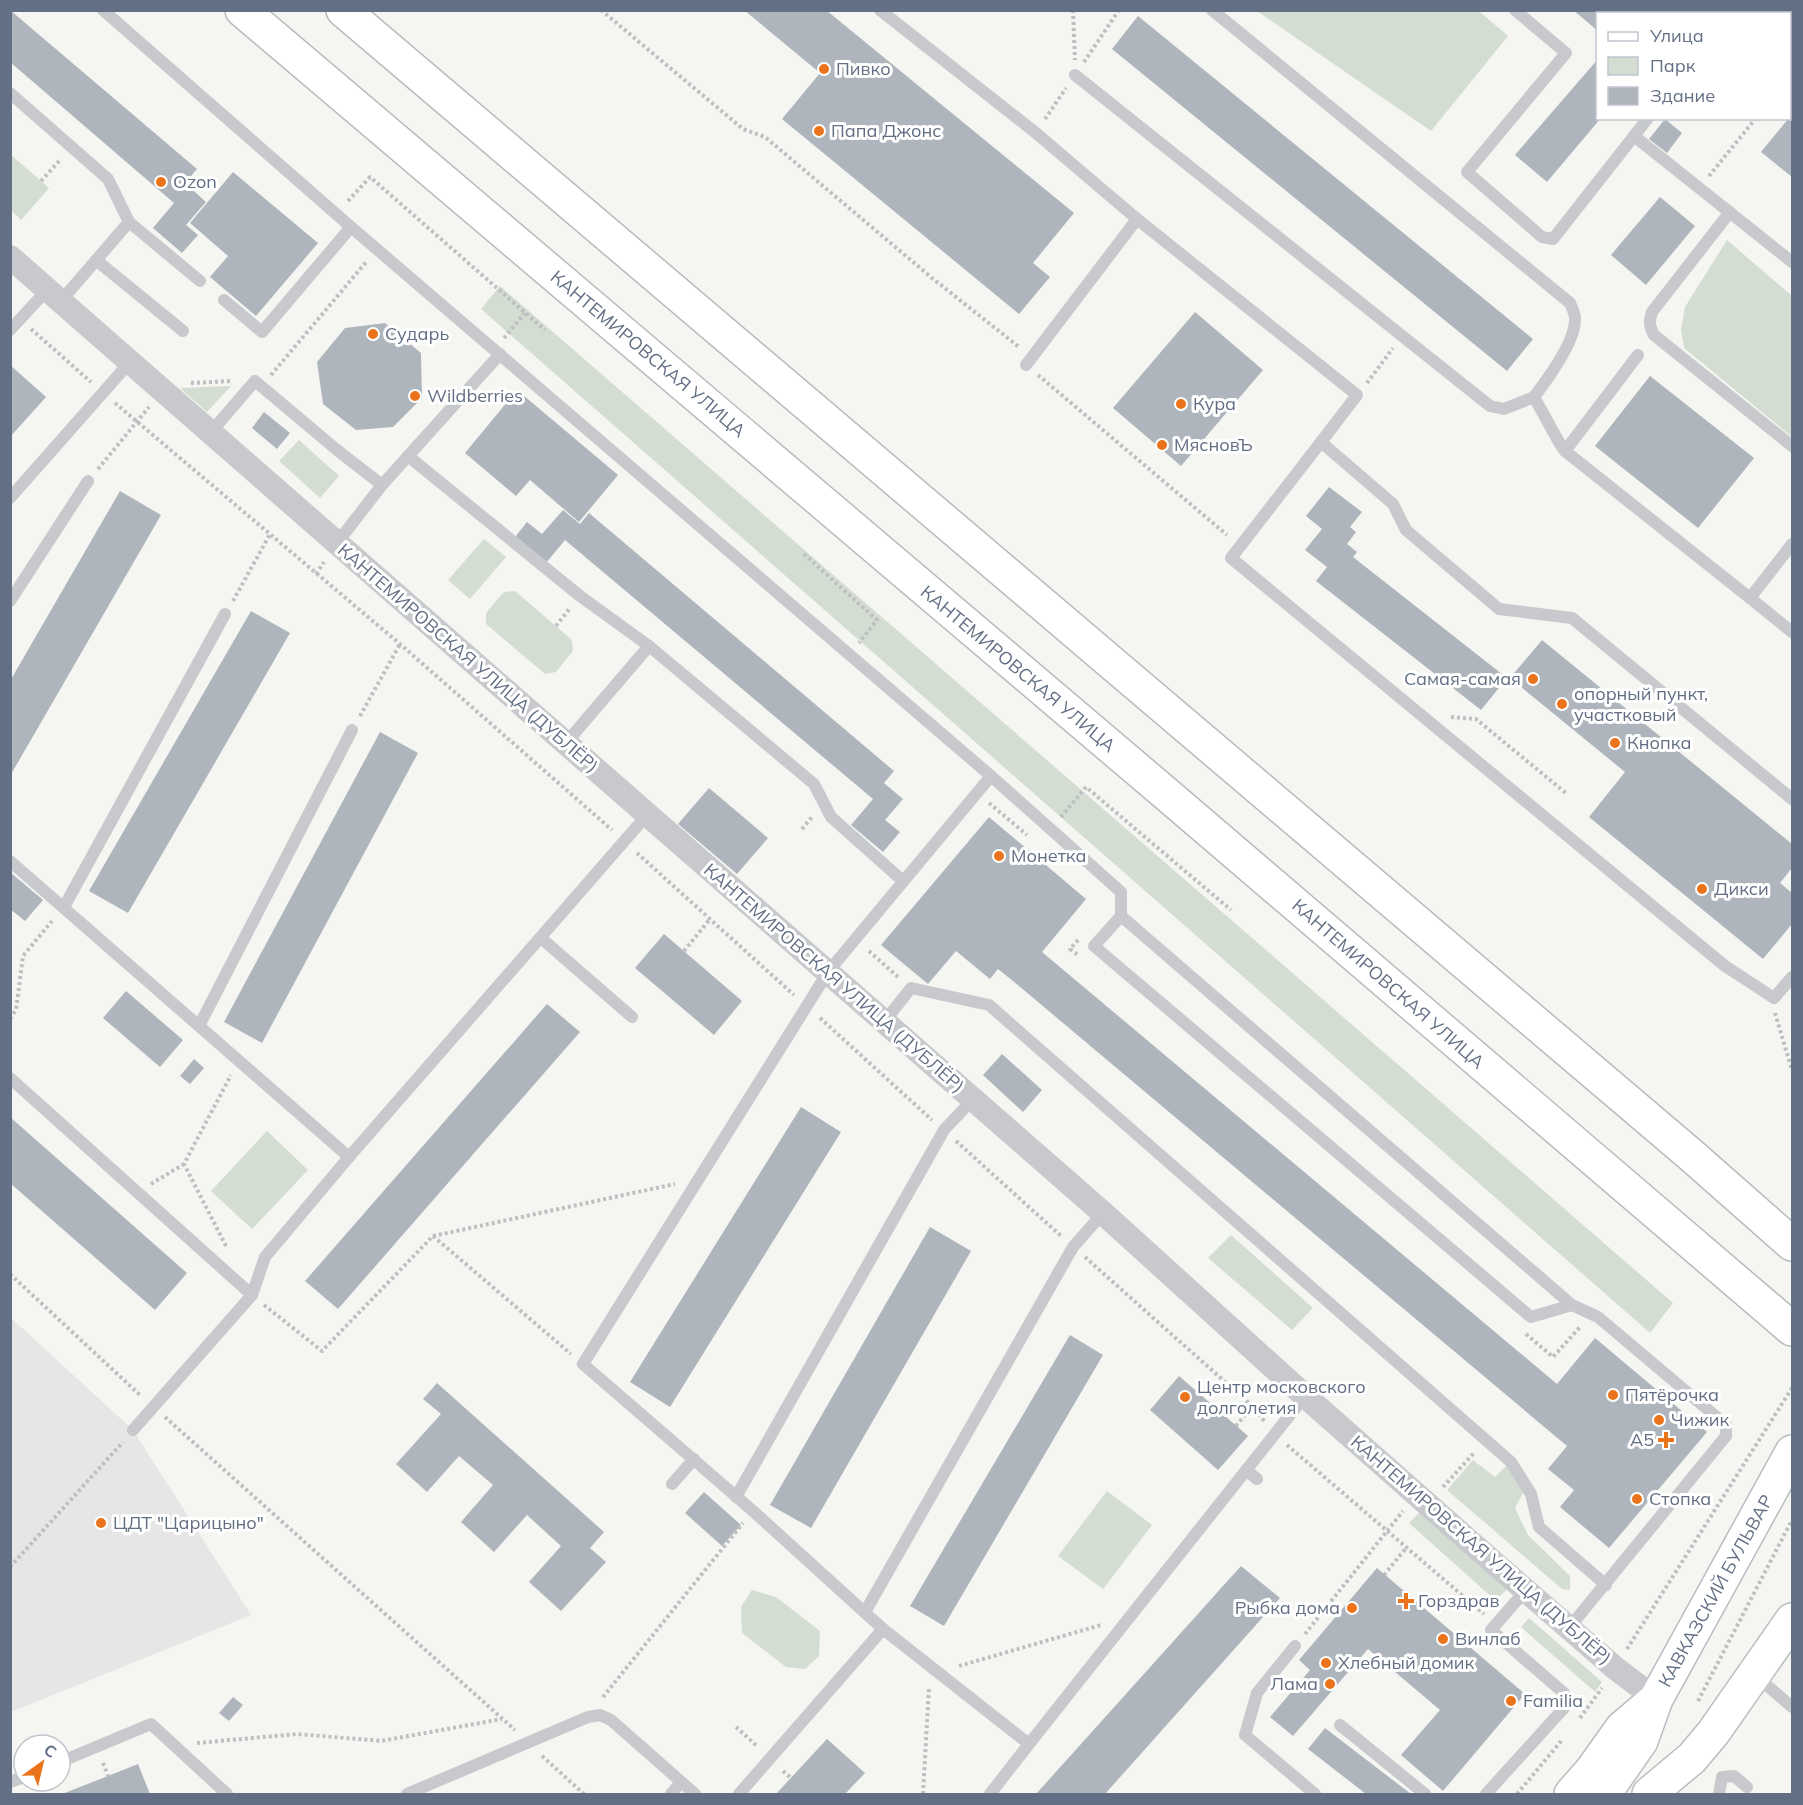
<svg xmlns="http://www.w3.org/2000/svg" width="1803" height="1805" viewBox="0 0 1803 1805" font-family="Mulish,sans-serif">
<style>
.built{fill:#e5e6e5}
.green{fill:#d4ddd2}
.building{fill:#afb5bc}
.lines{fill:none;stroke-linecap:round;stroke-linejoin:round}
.secondary-casing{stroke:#b9bcc1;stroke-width:36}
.primary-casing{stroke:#b7babe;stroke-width:36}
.path{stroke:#bebfc2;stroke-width:4;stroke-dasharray:3 3;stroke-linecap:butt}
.service{stroke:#c7c9cd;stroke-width:12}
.minor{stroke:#c7c9cd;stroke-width:24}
.secondary{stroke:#fff;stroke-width:33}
.primary{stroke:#fff;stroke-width:33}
.poi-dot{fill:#eb731c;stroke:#fff;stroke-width:2}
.labels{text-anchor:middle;stroke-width:6;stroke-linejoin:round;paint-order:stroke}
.poi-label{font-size:18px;fill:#636f84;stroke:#fff;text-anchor:start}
.street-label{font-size:18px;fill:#636f84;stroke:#fff}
</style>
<rect width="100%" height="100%" fill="#f5f6f1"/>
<!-- built -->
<path class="built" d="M10 1317 133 1430 251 1615 11 1712Z"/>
<!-- green -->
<g class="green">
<path d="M1257 11H1479L1508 36 1431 131Z"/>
<path d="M11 155 49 188 21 220 11 210Z"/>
<path d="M1727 240 1792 296V437L1684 348 1681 330 1685 307Z"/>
<path d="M500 286 1673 1303 1650 1333 481 309Z"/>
<path d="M231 386 207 412 180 388Z"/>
<path d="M299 440 339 476 320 498 279 461Z"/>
<path d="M484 539 506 557 470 599 448 580Z"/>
<path d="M515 591 572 640 573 651 556 672 545 674 486 624V613L504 592Z"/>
<path d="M267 1131 308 1170 252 1229 211 1191Z"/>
<path d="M1231 1235 1313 1308 1292 1330 1208 1258Z"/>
<path d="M1473 1460 1495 1477 1507 1465 1524 1491 1515 1508 1528 1535 1570 1576V1590L1562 1589 1447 1490Z"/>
<path d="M1107 1491 1152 1525 1103 1589 1058 1556Z"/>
<path d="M1423 1509 1509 1588 1495 1600 1409 1523Z"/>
<path d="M752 1590 776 1597 820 1631 819 1656 805 1669 786 1667 742 1633 741 1607Z"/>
<path d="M1529 1618 1602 1682 1595 1692 1521 1627Z"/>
</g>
<!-- building -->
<g class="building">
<path d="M10 10 197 169 185 183 206 202 186 225 198 235 182 253 153 228 174 203 10 62Z"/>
<path d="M744 10H826L1074 213 1033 263 1050 277 1019 314 782 119 820 73Z"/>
<path d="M1573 10H1639L1636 14H1598V31Z"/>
<path d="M1138 16 1533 339 1507 371 1112 49Z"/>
<path d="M1598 59V118H1601L1547 182 1515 155Z"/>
<path d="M1665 119 1682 133 1667 153 1649 139Z"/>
<path d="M1788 119 1792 122V177L1761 152Z"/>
<path d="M233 172 318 243 256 316 210 277 228 256 190 223Z"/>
<path d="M1660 197 1695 226 1646 285 1611 255Z"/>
<path d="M1195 312 1263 370 1181 466 1113 408Z"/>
<path d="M385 323 421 353 422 398 393 427 356 430 323 404 317 362 345 328Z"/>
<path d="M10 365 46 397 10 437Z"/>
<path d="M1650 376 1754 458 1698 528 1595 446Z"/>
<path d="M517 390 618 475 579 522 530 480 516 496 465 453Z"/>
<path d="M264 412 290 433 277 449 252 428Z"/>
<path d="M1329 487 1362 512 1350 527 1356 532 1347 544 1357 552 1353 557 1507 678 1481 710 1316 581 1327 567 1305 550 1322 529 1306 516Z"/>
<path d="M120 491 161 515 10 776V681Z"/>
<path d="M563 510 580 524 589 513 894 771 884 783 903 799 885 820 900 832 883 852 851 825 873 799 565 540 546 563 515 537 527 522 542 534Z"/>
<path d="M251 611 290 633 128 913 89 891Z"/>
<path d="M1542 640 1792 844V868L1780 883 1792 893V924L1763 959 1589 817 1625 772 1510 678Z"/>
<path d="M380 732 418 753 262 1043 224 1022Z"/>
<path d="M709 788 768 838 737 874 678 824Z"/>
<path d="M989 817 1086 899 1042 952 1557 1384 1595 1338 1707 1432 1609 1548 1560 1507 1574 1490 1548 1469 1567 1446 1013 981 998 969 990 979 956 951 928 984 881 945Z"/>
<path d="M10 872 43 900 25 921 10 909Z"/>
<path d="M664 934 742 1001 714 1035 635 968Z"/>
<path d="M126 991 183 1040 160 1067 103 1018Z"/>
<path d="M547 1004 580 1032 338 1309 305 1281Z"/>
<path d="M1002 1054 1042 1090 1023 1112 983 1075Z"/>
<path d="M194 1059 204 1068 190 1084 180 1076Z"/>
<path d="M801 1107 841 1132 670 1407 630 1382Z"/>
<path d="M10 1117 187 1273 155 1310 10 1183Z"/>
<path d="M930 1227 971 1251 811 1528 770 1505Z"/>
<path d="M1070 1335 1103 1355 944 1626 910 1606Z"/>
<path d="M1179 1376 1248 1436 1218 1470 1150 1410Z"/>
<path d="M437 1383 604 1532 590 1548 606 1562 561 1611 529 1582 561 1546 527 1515 494 1552 461 1522 493 1485 459 1456 427 1492 396 1464 441 1414 423 1399Z"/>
<path d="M704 1492 741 1525 722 1546 685 1513Z"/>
<path d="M1241 1566 1280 1598 1105 1794H1036Z"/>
<path d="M1377 1568 1525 1694 1443 1791 1401 1755 1440 1710 1368 1649 1293 1736 1270 1717 1310 1670 1299 1660Z"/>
<path d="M233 1697 243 1705 229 1721 219 1713Z"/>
<path d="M1325 1728 1411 1794H1366L1308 1749Z"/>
<path d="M827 1739 865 1773 845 1794H776Z"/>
<path d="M138 1764 150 1794H62L108 1776Z"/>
</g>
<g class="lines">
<defs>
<g id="secondary">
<path d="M1571 1794 1592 1770 1622 1728 1655 1700"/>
<path d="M1604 1794 1641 1741 1656 1699 1792 1452"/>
<path d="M1649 1794 1692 1758 1713 1733 1792 1620"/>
</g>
<g id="primary">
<path d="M242 10 1164 792 1792 1329"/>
<path d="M343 10 1691 1155 1792 1244"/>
</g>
</defs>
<!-- secondary casing -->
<use href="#secondary" class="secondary-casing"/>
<!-- primary casing -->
<use href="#primary" class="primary-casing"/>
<!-- path -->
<g class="path">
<path d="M601 10 743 129 765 137 932 278 1019 347"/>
<path d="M1073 10 1075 60"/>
<path d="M1084 62 1119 10"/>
<path d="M1045 119 1066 88"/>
<path d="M1709 176 1756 118"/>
<path d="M41 181 61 159"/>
<path d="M348 201 370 177 545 330"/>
<path d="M31 329 91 382"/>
<path d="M504 338 525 313"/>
<path d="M271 375 367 261"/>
<path d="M1038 375 1227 535"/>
<path d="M191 383 231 381"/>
<path d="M1367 383 1393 348"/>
<path d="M115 403 400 644 612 830"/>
<path d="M98 469 149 407"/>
<path d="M804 554 877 620 859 643"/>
<path d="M316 574 324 562"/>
<path d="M233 601 270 534"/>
<path d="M556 626 570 608"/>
<path d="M360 716 400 644"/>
<path d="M1451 717 1476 719 1567 794"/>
<path d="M989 803 1027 835"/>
<path d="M1061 817 1086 787 1231 910"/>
<path d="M802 829 812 817"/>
<path d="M637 853 794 995"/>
<path d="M1078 940 1070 949 1078 955"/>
<path d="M684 951 710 919"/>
<path d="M869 951 899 978"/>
<path d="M1775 1013 1792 1070"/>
<path d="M820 1018 932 1120"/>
<path d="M10 1019 16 1010 23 956 52 921"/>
<path d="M956 1141 1061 1236"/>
<path d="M151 1184 184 1164"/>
<path d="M433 1236 675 1184"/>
<path d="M226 1246 184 1164 231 1075"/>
<path d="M1085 1257 1252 1406 1265 1422"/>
<path d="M10 1274 141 1396"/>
<path d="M264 1305 322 1351 433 1236 571 1354"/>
<path d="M1526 1334 1553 1357 1580 1327"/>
<path d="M165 1417 515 1730"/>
<path d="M1236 1426 1252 1406"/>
<path d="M1287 1445 1484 1614"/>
<path d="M1443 1487 1474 1453"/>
<path d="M10 1567 123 1442"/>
<path d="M1384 1575 1407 1547"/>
<path d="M1305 1634 1403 1511"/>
<path d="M1627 1649 1792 1388"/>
<path d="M959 1666 1101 1625"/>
<path d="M603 1697 743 1523"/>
<path d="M1698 1701 1792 1520"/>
<path d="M1580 1718 1602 1688"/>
<path d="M736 1727 758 1747"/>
<path d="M197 1743 297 1734 381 1741 502 1719"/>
<path d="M542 1756 584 1794"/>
<path d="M103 1763 108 1776"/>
<path d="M783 1771 791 1778"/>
<path d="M923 1794 929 1688"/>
<path d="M1517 1794 1562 1740"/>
</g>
<!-- service -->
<g class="service">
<path d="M103 10 351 227 991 776 1121 892V916L1094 946 1531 1317 1572 1305 1598 1317 1726 1425V1436L1569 1628"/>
<path d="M880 10 1036 133 1137 219 1026 365"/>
<path d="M1212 10 1570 303C1572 307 1574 312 1575 317 1577 339 1547 380 1534 397L1560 444 1565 451 1750 598"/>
<path d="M1515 10 1566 53 1467 172 1542 237 1553 239 1634 136"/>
<path d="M1724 10 1728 14"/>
<path d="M1790 63 1792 66"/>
<path d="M1075 75 1490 406 1504 409 1534 397"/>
<path d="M10 93 108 179 129 222 60 302"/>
<path d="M1648 118 1634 136 1792 262"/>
<path d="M1730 212 1652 312C1649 321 1649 326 1654 335L1792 446"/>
<path d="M1137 219 1357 395 1321 442"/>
<path d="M129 222 200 281"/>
<path d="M96 260 183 331"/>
<path d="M224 300 262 332 351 227"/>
<path d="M10 330 47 290"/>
<path d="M211 432 255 381 337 450 382 485"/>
<path d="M1565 451 1638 355"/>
<path d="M408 456 580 596 649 646 814 784 831 817 903 881"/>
<path d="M10 498 130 362"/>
<path d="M337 543 382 485 500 354"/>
<path d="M1792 544 1750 598 1792 632"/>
<path d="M10 601 88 481"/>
<path d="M566 743 649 646"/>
<path d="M1792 799 1572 618 1499 609 1406 530 1393 504 1321 442 1231 558 1725 966 1774 998 1792 977"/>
<path d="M10 861 349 1157"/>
<path d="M64 907 225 614"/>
<path d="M1121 916 1572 1305"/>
<path d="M541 938 632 1017"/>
<path d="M884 1022 911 988 989 1005 1511 1462 1531 1494 1539 1527 1606 1585"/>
<path d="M199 1026 352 730"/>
<path d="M10 1078 252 1295"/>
<path d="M133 1430 252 1295 265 1257 349 1157 647 815"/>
<path d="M1246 1470 1257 1479"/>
<path d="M672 1484 694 1459"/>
<path d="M736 1497 944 1130 973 1099"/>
<path d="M865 1612 1073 1247 1103 1213"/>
<path d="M883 1629 753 1511 583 1364 828 972 991 776"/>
<path d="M1295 1646 1257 1693 1245 1735 1315 1794"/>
<path d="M1755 1675 1792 1707"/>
<path d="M1340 1725 1425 1794"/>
<path d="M60 1762 151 1724 227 1794"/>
<path d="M10 1782 24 1777"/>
<path d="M407 1794 588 1717 600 1715 611 1720 695 1794"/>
<path d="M671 1794 681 1782"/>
<path d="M739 1794 883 1629 1029 1744 1305 1396"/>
<path d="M990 1794 1029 1744"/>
<path d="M1486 1794 1564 1708 1567 1701 1564 1693 1491 1630 1526 1590"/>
<path d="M1719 1794 1722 1777 1734 1776 1747 1787"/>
</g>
<!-- minor -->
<path class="minor" d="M10 257 1103 1213 1305 1396 1477 1548 1615 1668 1656 1699"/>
<!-- secondary -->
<use href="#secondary" class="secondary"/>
<!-- primary -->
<use href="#primary" class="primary"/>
</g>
<!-- markers -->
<g class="poi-dot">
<circle cx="824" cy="69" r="6"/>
<circle cx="819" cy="131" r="6"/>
<circle cx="161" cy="182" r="6"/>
<circle cx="373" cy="334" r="6"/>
<circle cx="415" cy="396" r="6"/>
<circle cx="1181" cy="404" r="6"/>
<circle cx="1162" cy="445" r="6"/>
<circle cx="1533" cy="679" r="6"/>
<circle cx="1562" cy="704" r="6"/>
<circle cx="1615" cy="743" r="6"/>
<circle cx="999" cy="856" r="6"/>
<circle cx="1702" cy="889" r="6"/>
<circle cx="1613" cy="1395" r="6"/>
<circle cx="1185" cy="1397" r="6"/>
<circle cx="1659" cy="1420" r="6"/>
<path d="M1663 1431h6v6h6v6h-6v6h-6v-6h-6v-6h6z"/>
<circle cx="1637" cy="1499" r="6"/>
<circle cx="101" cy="1523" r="6"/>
<path d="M1403 1592h6v6h6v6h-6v6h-6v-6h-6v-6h6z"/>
<circle cx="1352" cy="1608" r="6"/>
<circle cx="1443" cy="1639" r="6"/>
<circle cx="1326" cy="1663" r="6"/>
<circle cx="1330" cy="1684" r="6"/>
<circle cx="1511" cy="1701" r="6"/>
</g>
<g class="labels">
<!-- poi labels -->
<g class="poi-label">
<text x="836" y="75">Пивко</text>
<text x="831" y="137">Папа Джонс</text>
<text x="173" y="188">Ozon</text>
<text x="385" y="340">Сударь</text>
<text x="427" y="402">Wildberries</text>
<text x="1193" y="410">Кура</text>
<text x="1174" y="451">МясновЪ</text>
<text x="1521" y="685" text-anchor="end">Самая-самая</text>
<text x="1574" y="700">опорный пункт,<tspan x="1574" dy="21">участковый</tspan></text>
<text x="1627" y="749">Кнопка</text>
<text x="1011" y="862">Монетка</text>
<text x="1714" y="895">Дикси</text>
<text x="1197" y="1393">Центр московского<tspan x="1197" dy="21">долголетия</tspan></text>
<text x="1625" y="1401">Пятёрочка</text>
<text x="1671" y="1426">Чижик</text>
<text x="1654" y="1446" text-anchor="end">А5</text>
<text x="1649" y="1505">Стопка</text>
<text x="113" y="1529">ЦДТ "Царицыно"</text>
<text x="1418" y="1607">Горздрав</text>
<text x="1340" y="1614" text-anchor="end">Рыбка дома</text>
<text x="1455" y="1645">Винлаб</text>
<text x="1338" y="1669">Хлебный домик</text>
<text x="1318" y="1690" text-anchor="end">Лама</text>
<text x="1523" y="1707">Familia</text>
</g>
<!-- street labels -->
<g class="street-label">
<text transform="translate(648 354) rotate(40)" y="6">КАНТЕМИРОВСКАЯ УЛИЦА</text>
<text transform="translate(468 658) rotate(41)" y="6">КАНТЕМИРОВСКАЯ УЛИЦА (ДУБЛЁР)</text>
<text transform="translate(1018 669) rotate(40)" y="6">КАНТЕМИРОВСКАЯ УЛИЦА</text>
<text transform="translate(834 978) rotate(41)" y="6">КАНТЕМИРОВСКАЯ УЛИЦА (ДУБЛЁР)</text>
<text transform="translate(1388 984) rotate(41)" y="6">КАНТЕМИРОВСКАЯ УЛИЦА</text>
<text transform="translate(1481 1550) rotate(41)" y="6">КАНТЕМИРОВСКАЯ УЛИЦА (ДУБЛЁР)</text>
<text transform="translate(1716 1591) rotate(-61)" y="6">КАВКАЗСКИЙ БУЛЬВАР</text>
</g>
</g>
<!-- border -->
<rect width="1803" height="1805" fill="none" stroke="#636f84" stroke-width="24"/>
<!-- legend -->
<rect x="1596" y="12" width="195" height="108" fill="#ffffff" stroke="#c1c5ce" stroke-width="1.5"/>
<rect x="1608" y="32" width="30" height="9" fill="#ffffff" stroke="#c1c5ce" stroke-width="1.5"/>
<text x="1650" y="42" font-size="18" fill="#636f84">Улица</text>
<rect x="1608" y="57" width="30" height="18" fill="#d4ddd2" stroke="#c1c5ce" stroke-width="1.5"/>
<text x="1650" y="72" font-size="18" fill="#636f84">Парк</text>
<rect x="1608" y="87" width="30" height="18" fill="#afb5bc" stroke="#c1c5ce" stroke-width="1.5"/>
<text x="1650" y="102" font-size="18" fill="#636f84">Здание</text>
<!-- north arrow -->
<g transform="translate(42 1763) rotate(34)"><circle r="28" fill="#ffffff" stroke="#c1c5ce" stroke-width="1.5"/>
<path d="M0-4.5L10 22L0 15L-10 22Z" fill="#eb731c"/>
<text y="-9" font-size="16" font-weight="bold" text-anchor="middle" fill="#636f84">С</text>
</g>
</svg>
